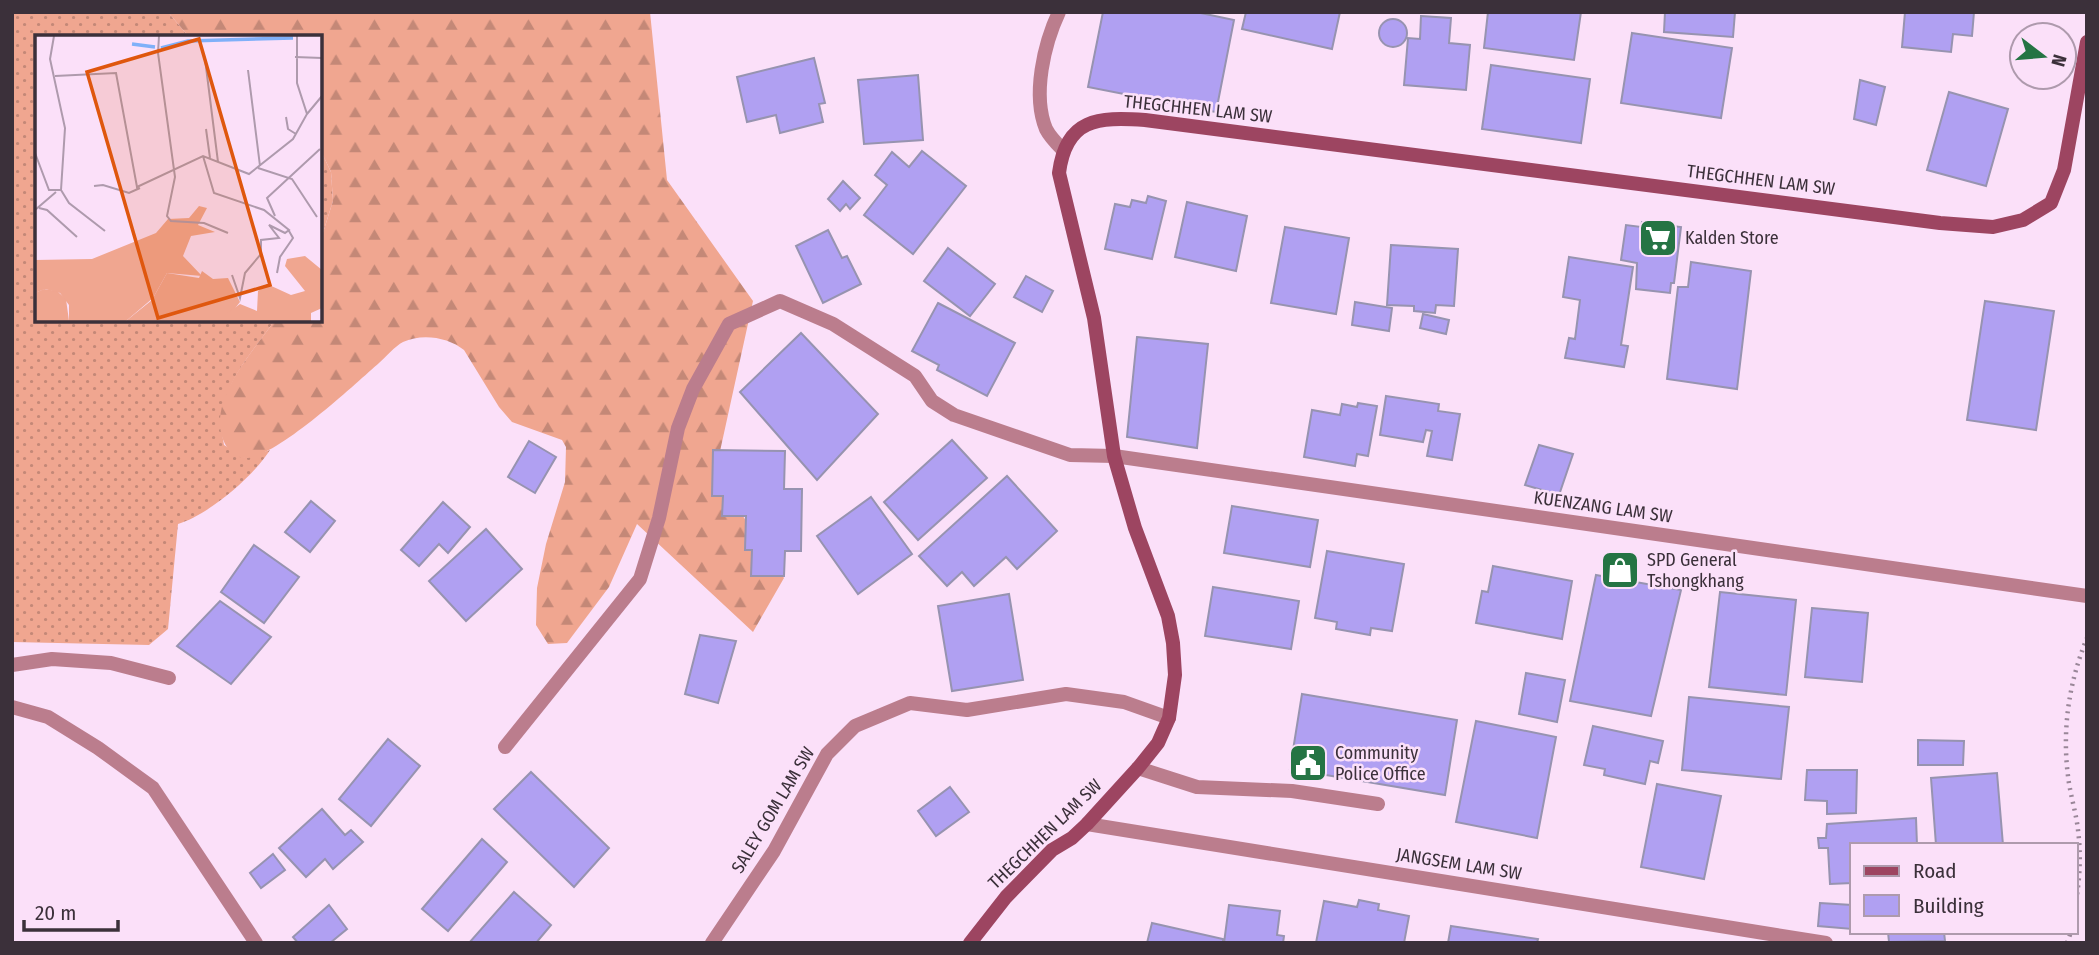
<svg xmlns="http://www.w3.org/2000/svg" width="2099" height="955" viewBox="0 0 2099 955" font-family="'Fira Sans Condensed',sans-serif">
<style>
.grass{fill:url(#grass-dots)}
.forest{fill:url(#forest-firs)}
.building{fill:#b0a0f2;stroke:#9793b0;stroke-width:2}
.lines{fill:none;stroke-linecap:round;stroke-linejoin:round}
.path{stroke:#998698;stroke-width:4.5;stroke-dasharray:2 5;stroke-linecap:butt}
.street{stroke:#bb7d8d;stroke-width:14}
.secondary{stroke:#9d4561;stroke-width:14}
.labels{text-anchor:middle;stroke-width:5;stroke-linejoin:round;paint-order:stroke}
.street-label{font-size:18px;fill:#3b303a;stroke:#fbe0f9}
.poi-label{font-size:18px;fill:#3b303a;stroke:#fbe0f9;text-anchor:start}
.inset-river{fill:none;stroke:#7fb0f9;stroke-width:3.5}
.inset-road{fill:none;stroke:#ae9aad;stroke-width:2}
.view{fill:#df570e;fill-opacity:0.15;stroke:#df570e;stroke-width:3.5}
.inset-edge{fill:none;stroke:#3b303a;stroke-width:3.5}
</style>
<defs>
<pattern id="grass-dots" width="8" height="8" patternUnits="userSpaceOnUse" patternTransform="scale(1.75)"><rect width="8" height="8" fill="#f0a690"/><path d="M2 2h.1M6 6h.1" fill="none" stroke="#c48877" stroke-width="1.8" stroke-linecap="round"/></pattern>
<pattern id="forest-firs" width="22" height="20" patternUnits="userSpaceOnUse" patternTransform="scale(1.75)"><rect width="22" height="20" fill="#f0a690"/><path d="M5 1l3.5 6h-7zM16 11l3.5 6h-7z" fill="#c48877"/></pattern>
</defs>
<rect width="100%" height="100%" fill="#fbe0f9"/>
<!-- grass -->
<g class="grass">
<path d="M12 12H168L189 37H37V320H275C247 360 213 392 224 445L245 458 270 450C253 477 208 515 178 524L168 629 149 645 12 642Z"/>
<path d="M320 149 331 172 333 201 320 242Z"/>
</g>
<!-- forest -->
<path class="forest" d="M168 12H650L667 180 753 301 715 474 784 578 753 632 637 524 609 587 567 643 548 644 536 625 537 588 546 544 565 482 566 447 562 440 512 422 499 407 464 350C448 337 422 333 403 342 395 346 386 357 379 363 355 384 275 459 245 458 231 457 224 445 221 433 213 394 254 350 275 320H320V242L333 201 331 172 320 149V37H189Z"/>
<!-- building -->
<g class="building">
<path d="M1103 12H1196L1234 20 1216 112 1088 87Z"/>
<path d="M1246 12H1340L1332 49 1242 29Z"/>
<path d="M1488 12H1581L1574 60 1484 48Z"/>
<path d="M1665 12H1735L1733 37 1664 32Z"/>
<path d="M1905 12H1974L1972 36 1953 34 1951 52 1902 47Z"/>
<path d="M1421 16 1451 18 1449 43 1470 45 1466 90 1404 85 1408 38 1420 39Z"/>
<circle cx="1393" cy="33" r="14"/>
<path d="M1632 33 1732 48 1721 118 1621 103Z"/>
<path d="M814 58 825 103 819 104 823 122 780 133 776 115 747 122 737 77Z"/>
<path d="M1491 65 1590 79 1581 143 1482 129Z"/>
<path d="M918 75 923 140 864 144 858 80Z"/>
<path d="M1860 80 1885 87 1876 125 1854 119Z"/>
<path d="M1949 92 2008 109 1986 186 1927 170Z"/>
<path d="M922 151 966 186 913 254 864 215 887 185 875 175 892 152 909 167Z"/>
<path d="M843 181 860 198 850 209 846 204 840 211 828 199Z"/>
<path d="M1148 196 1166 201 1152 259 1105 249 1115 204 1130 207 1132 200 1146 203Z"/>
<path d="M1187 202 1247 216 1236 271 1175 257Z"/>
<path d="M1642 222 1681 227 1674 283H1671L1670 293 1636 289 1637 263 1621 260 1626 225 1641 227Z"/>
<path d="M1285 227 1349 238 1336 314 1271 303Z"/>
<path d="M828 230 842 258 847 256 861 284 823 303 796 246Z"/>
<path d="M1391 245 1458 249 1454 306 1436 305 1435 313 1414 311V306L1387 305Z"/>
<path d="M948 248 995 284 970 316 924 281Z"/>
<path d="M1569 257 1633 267 1621 345 1628 346 1624 367 1565 358 1569 338 1575 339 1580 300 1563 297Z"/>
<path d="M1691 262 1751 271 1737 389 1667 379 1678 287H1688Z"/>
<path d="M1026 276 1053 291 1042 312 1014 297Z"/>
<path d="M1985 301 2054 311 2036 430 1967 420Z"/>
<path d="M1355 302 1392 308 1389 331 1352 325Z"/>
<path d="M938 303 1015 343 987 396 937 370 939 365 912 351Z"/>
<path d="M1423 314 1449 320 1446 334 1420 328Z"/>
<path d="M801 333 878 414 817 480 740 392Z"/>
<path d="M1137 337 1208 344 1197 448 1127 437Z"/>
<path d="M1386 396 1439 404 1438 411 1460 414 1452 460 1427 456 1432 431 1426 430 1423 442 1380 435Z"/>
<path d="M1358 403 1377 406 1368 456 1357 454 1355 466 1304 457 1312 410 1340 415 1342 404 1357 407Z"/>
<path d="M952 440 987 478 918 540 884 502Z"/>
<path d="M529 441 556 457 535 493 508 477Z"/>
<path d="M1539 445 1573 454 1559 495 1525 485Z"/>
<path d="M713 450 785 451 784 489H802L801 551H785L784 576H751L752 550H745L746 516H722L723 496H712Z"/>
<path d="M1007 476 1057 531 1017 569 1006 557 974 586 962 572 947 586 919 556Z"/>
<path d="M871 497 912 554 858 594 817 536Z"/>
<path d="M311 501 335 521 310 552 285 532Z"/>
<path d="M443 502 470 527 448 553 439 544 419 566 401 550Z"/>
<path d="M1232 506 1318 520 1310 567 1224 553Z"/>
<path d="M486 529 522 569 466 621 429 581Z"/>
<path d="M254 545 299 577 264 623 221 592Z"/>
<path d="M1327 551 1404 564 1392 631 1371 628 1370 635 1336 629 1337 622 1315 618Z"/>
<path d="M1493 566 1572 581 1562 639 1476 623 1482 591 1488 592Z"/>
<path d="M1596 575 1681 590 1651 716 1570 701Z"/>
<path d="M1213 587 1299 601 1291 649 1205 636Z"/>
<path d="M1720 592 1796 600 1786 695 1709 687Z"/>
<path d="M1009 594 1023 680 952 691 938 606Z"/>
<path d="M220 601 271 637 231 684 177 646Z"/>
<path d="M1812 608 1868 613 1862 682 1805 677Z"/>
<path d="M700 635 736 641 718 703 685 694Z"/>
<path d="M1526 673 1565 680 1557 722 1519 714Z"/>
<path d="M1302 694 1457 720 1445 795 1290 769Z"/>
<path d="M1689 697 1789 707 1781 779 1682 770Z"/>
<path d="M1476 721 1556 737 1537 838 1456 822Z"/>
<path d="M1593 726 1663 741 1658 763 1650 761 1645 784 1604 775 1605 769 1584 765Z"/>
<path d="M388 739 420 766 371 826 339 799Z"/>
<path d="M1918 740 1964 741 1963 765H1918Z"/>
<path d="M1807 770H1857L1856 813 1827 814V801L1805 800Z"/>
<path d="M531 772 609 848 574 887 494 809Z"/>
<path d="M1997 773 2003 845H1936L1931 778Z"/>
<path d="M1657 784 1721 796 1704 879 1641 867Z"/>
<path d="M950 787 969 812 936 836 918 811Z"/>
<path d="M322 809 345 835 351 830 363 842 333 869 325 859 306 877 279 848Z"/>
<path d="M1916 818 1917 845H1852V883L1830 884 1828 848H1819L1818 838H1826L1827 824Z"/>
<path d="M482 839 507 862 448 931 422 909Z"/>
<path d="M273 854 285 870 261 888 250 873Z"/>
<path d="M514 892 551 925 536 943H469Z"/>
<path d="M1359 900 1379 904 1378 910 1409 916 1404 943H1316L1324 901 1357 907Z"/>
<path d="M1820 903 1852 905V929L1818 926Z"/>
<path d="M329 905 347 929 330 943H298L293 937Z"/>
<path d="M1229 905 1280 911 1277 935 1284 936 1283 943H1224Z"/>
<path d="M1152 923 1223 939V943H1147Z"/>
<path d="M1451 926 1538 939 1537 943H1448Z"/>
<path d="M1888 932H1944L1945 941 1889 942Z"/>
</g>
<g class="lines">
<!-- path -->
<g class="path">
<path d="M2076 901C2080 878 2081 853 2078 830 2076 812 2070 794 2068 776 2062 729 2069 682 2087 638"/>
<path d="M2067 943 2071 932"/>
</g>
<!-- street -->
<g class="street">
<path d="M1059 12C1044 44 1032 95 1046 129 1050 137 1057 144 1063 150"/>
<path d="M12 665 52 659 111 663 169 678"/>
<path d="M12 707 48 717 98 748 153 788 256 943"/>
<path d="M505 747 640 579 659 518 678 428 693 389 729 324 780 301 833 324 915 376 932 401 954 415 1070 455 1114 456 2087 596"/>
<path d="M1138 768 1197 787 1292 791 1378 804"/>
<path d="M1087 824 1826 943"/>
<path d="M712 943 774 851 827 754 855 726 910 703 967 710 1066 694 1124 702 1169 718"/>
</g>
<!-- secondary -->
<path class="secondary" d="M970 943 1006 897 1052 850 1072 838 1087 824 1138 768 1158 743 1169 718 1175 675 1173 643 1168 616 1135 528 1114 456 1094 318 1059 173C1066 118 1098 117 1145 120L1940 223 1993 227 2023 220 2051 203 2064 170 2087 42"/>
</g>
<!-- icons -->
<defs>
<symbol id="supermarket-square" viewBox="-11 -11 22 22"><rect x="-9" y="-9" width="18" height="18" rx="4" fill="#257444" stroke="#fbe0f9"/><path d="M-6-5.5h2.5l.6 2H6L4.5 2H-2.5L-4.4-4H-6ZM-1.5 3.2a1.3 1.3 0 1 0 .1 0ZM3 3.2a1.3 1.3 0 1 0 .1 0Z" fill="#fff"/></symbol>
<symbol id="shop-square" viewBox="-11 -11 22 22"><rect x="-9" y="-9" width="18" height="18" rx="4" fill="#257444" stroke="#fbe0f9"/><path d="M-5-2.5h2.3a2.7 3.5 0 0 1 5.4 0H5L5.5 6h-11ZM-1.5-2.5h3a1.5 2.3 0 0 0-3 0Z" fill="#fff"/></symbol>
<symbol id="civic-square" viewBox="-11 -11 22 22"><rect x="-9" y="-9" width="18" height="18" rx="4" fill="#257444" stroke="#fbe0f9"/><path d="M-.6-6.5H3V-4.5H.6V-3L4-1V1h2V6H-6V1h2V-1L-.6-3ZM-1.2 2.5V6h2.4V2.5Z" fill="#fff"/></symbol>
</defs>
<g fill-rule="evenodd">
<use href="#supermarket-square" x="1636" y="216" width="44" height="44"/>
<use href="#shop-square" x="1598" y="548" width="44" height="44"/>
<use href="#civic-square" x="1286" y="741" width="44" height="44"/>
</g>
<g class="labels">
<!-- street labels -->
<g class="street-label">
<text transform="translate(1198 109) rotate(6)" y="6">THEGCHHEN LAM SW</text>
<text transform="translate(1761 180) rotate(7)" y="6">THEGCHHEN LAM SW</text>
<text transform="translate(1603 507) rotate(8)" y="6">KUENZANG LAM SW</text>
<text transform="translate(773 810) rotate(-59)" y="6">SALEY GOM LAM SW</text>
<text transform="translate(1045 834) rotate(-44)" y="6">THEGCHHEN LAM SW</text>
<text transform="translate(1459 864) rotate(9)" y="6">JANGSEM LAM SW</text>
</g>
<!-- poi labels -->
<g class="poi-label">
<text x="1685" y="244">Kalden Store</text>
<text x="1647" y="566">SPD General<tspan x="1647" dy="21">Tshongkhang</tspan></text>
<text x="1335" y="759">Community<tspan x="1335" dy="21">Police Office</tspan></text>
</g>
</g>
<!-- overview -->
<g transform="translate(35 35)">
<rect width="287" height="287" fill="#fbe0f9"/>
<path d="M167 236 178 244 193 243 205 267 190 286H91L117 265 132 238 164 243ZM9 254 22 256 31 264 34 286H0V258Z" fill="#f0a690"/>
<path d="M164 171 172 173 163 190 180 197 156 201 148 221 167 241 132 238 118 263 91 286H34V270L25 258 10 254 0 258V225L57 224 121 198 133 184 154 183ZM270 221 287 235V273L276 278V286H190V280L205 269 222 276 223 256 232 249 256 260 270 256 250 231 252 224Z" fill="#f0a690"/>
<path class="inset-river" d="M97 9 120 12M126 13 153 6 258 3"/>
<path class="inset-road" d="M124 1 123 18 140 142 132 181 136 186 169 188 193 198M260 22 287 23M170 24 183 127M213 35 225 131M20 41 81 38 102 152 168 121 214 139 258 104 272 79 262 48V1M272 79 287 61M251 82 253 94 261 99M171 94 175 123M0 118 14 155H26L30 93 15 24 19 1M168 121 179 158 229 175 254 195 250 198 234 190 244 203 226 205V219L210 238 205 263 197 240M223 133 257 144 282 182M59 151 68 150 94 158 105 153M26 155 34 168 70 196M4 173 12 175 42 202M0 175 21 157M240 181 232 163 285 114M242 238 245 222 258 203 254 196"/>
<path class="view" d="M164 4 235 250 123 283 52 37Z"/>
<rect width="287" height="287" class="inset-edge"/>
</g>
<!-- border -->
<rect width="2099" height="955" fill="none" stroke="#3b303a" stroke-width="28"/>
<!-- legend -->
<rect x="1850" y="843" width="228" height="91" fill="#fbe0f9" stroke="#ae9aad" stroke-width="2"/>
<rect x="1864" y="866" width="35" height="10" fill="#9d4561" stroke="#ae9aad" stroke-width="2"/>
<text x="1913" y="878" font-size="21" fill="#3b303a">Road</text>
<rect x="1864" y="895" width="35" height="21" fill="#b0a0f2" stroke="#ae9aad" stroke-width="2"/>
<text x="1913" y="913" font-size="21" fill="#3b303a">Building</text>
<!-- north arrow -->
<g transform="translate(2043 56) rotate(106)"><circle r="33" fill="#fbe0f9" stroke="#ae9aad" stroke-width="2"/>
<path d="M0-5L12 26L0 18L-12 26Z" fill="#257444"/>
<text y="-10" font-size="19" font-weight="bold" text-anchor="middle" fill="#3b303a">N</text>
</g>
<!-- scale -->
<path d="M24 920v10h94v-10" fill="none" stroke="#3b303a" stroke-width="3.5"/>
<text x="35" y="920" font-size="21" fill="#3b303a" stroke="#fbe0f9" stroke-width="5" paint-order="stroke">20 m</text>
</svg>
